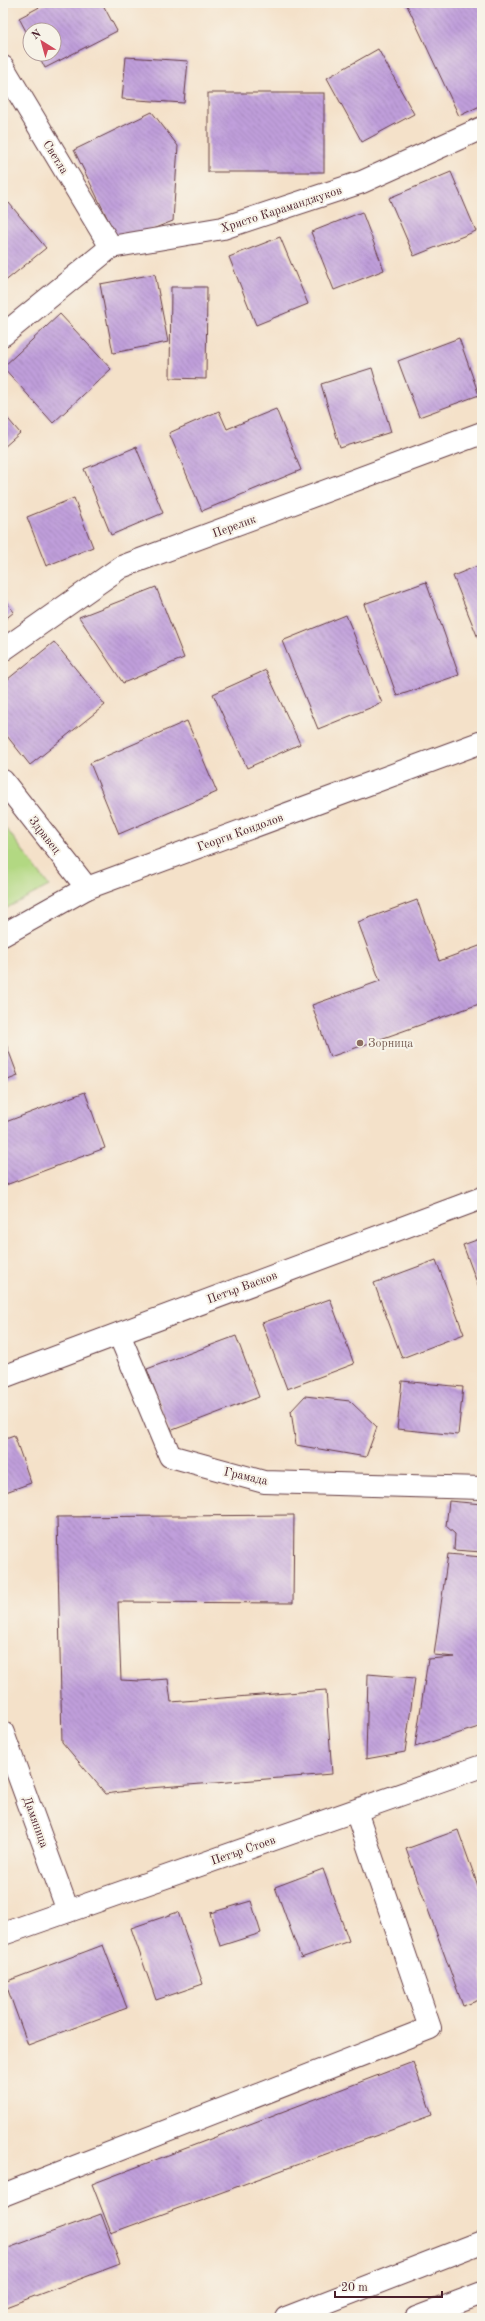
<svg xmlns="http://www.w3.org/2000/svg" width="485" height="2321" viewBox="0 0 485 2321" font-family="'Old Standard TT',serif">
<style>
.park{fill:#b2d882;stroke:#7e7c56}
.building{fill:url(#building-back-hatch)}
.lines{fill:none;stroke-linecap:round;stroke-linejoin:round}
.minor-casing{stroke:#643c43;stroke-width:24}
.minor{stroke:#fff;stroke-width:22}
.education-dot{fill:#8d6e63;stroke:#f7f3e8;stroke-width:1.5}
.labels{text-anchor:middle;stroke-width:4;stroke-linejoin:round;paint-order:stroke}
.street-label{font-size:12px;fill:#4a1f2b;stroke:#f7f3e8}
.education-label{font-size:12px;fill:#785e54;stroke:#f7f3e8;text-anchor:start}
</style>
<defs>
<pattern id="building-back-hatch" width="6" height="6" patternUnits="userSpaceOnUse"><rect width="6" height="6" fill="#c09fdb"/><path d="M-1 5l2 2M0 0l6 6M5-1l2 2" fill="none" stroke="#9e81b2"/></pattern>
</defs>
<rect width="100%" height="100%" fill="#f7f3e8"/>
<filter id="ink" filterUnits="userSpaceOnUse"><feTurbulence type="fractalNoise" baseFrequency=".025" numOctaves="2"/><feDisplacementMap in="SourceGraphic" scale="8" xChannelSelector="R" yChannelSelector="G"/><feConvolveMatrix kernelMatrix="1 2 1 2 8 2 1 2 1" color-interpolation-filters="sRGB"/></filter>
<filter id="wash" filterUnits="userSpaceOnUse"><feTurbulence type="fractalNoise" baseFrequency=".012" numOctaves="4" result="noise"/><feDisplacementMap in="SourceGraphic" scale="16" xChannelSelector="R" yChannelSelector="G"/><feGaussianBlur stdDeviation="0.9" result="paint"/><feColorMatrix in="noise" values="0 0 0 0 0 0 0 0 0 0 0 0 0 0 0 0 0 1.4 0 .05"/><feComposite in="paint" operator="in"/></filter>
<g filter="url(#wash)">
<rect width="100%" height="100%" fill="#f4e1c9"/>
<!-- park -->
<path class="park" d="M3 824 49 886 3 910Z"/>
<g id="blocks">
<!-- building -->
<g class="building">
<path d="M47 3H102L117 31 45 68 38 54H54V30H30V39L19 18Z"/>
<path d="M406 3H482V105L459 116Z"/>
<path d="M378 49 414 114 362 142 327 78Z"/>
<path d="M126 57 188 61 184 103 122 99Z"/>
<rect x="208" y="93" width="116" height="79"/>
<path d="M152 112 178 146 173 221 119 242 74 150Z"/>
<path d="M451 172 476 231 414 256 389 198Z"/>
<path d="M9 203 46 248 3 283V208Z"/>
<path d="M362 212 384 270 334 290 311 232Z"/>
<path d="M280 237 308 304 256 325 229 257Z"/>
<path d="M155 274 168 342 113 353 100 284Z"/>
<path d="M171 287H207L206 379 170 378Z"/>
<path d="M60 314 111 369 53 423 3 367Z"/>
<path d="M459 338 479 395 419 417 398 361Z"/>
<path d="M372 368 391 432 340 448 321 384Z"/>
<path d="M276 409 301 470 202 511 169 433 219 411 227 429Z"/>
<path d="M3 413 20 433 3 448Z"/>
<path d="M136 447 163 513 111 535 84 469Z"/>
<path d="M74 498 93 547 46 566 27 517Z"/>
<path d="M482 564V648L453 576Z"/>
<path d="M426 582 459 675 397 696 364 604Z"/>
<path d="M156 587 184 658 123 683 79 617Z"/>
<path d="M3 598 14 612 3 621Z"/>
<path d="M346 615 382 703 318 729 282 641Z"/>
<path d="M54 642 105 705 30 765 3 731V683Z"/>
<path d="M266 670 300 744 247 768 213 694Z"/>
<path d="M187 721 217 792 119 834 90 763Z"/>
<path d="M417 900 439 961 482 945V1003L330 1057 312 1005 380 981 358 922Z"/>
<path d="M3 1036 18 1076 3 1082Z"/>
<path d="M85 1092 105 1148 3 1186V1123Z"/>
<path d="M482 1238V1296L463 1245Z"/>
<path d="M436 1260 464 1334 402 1358 374 1283Z"/>
<path d="M330 1299 354 1364 287 1389 262 1323Z"/>
<path d="M236 1336 259 1397 170 1431 147 1369Z"/>
<path d="M402 1381 463 1387 458 1435 397 1429Z"/>
<path d="M305 1396 350 1401 377 1427 366 1457 296 1445 291 1411Z"/>
<path d="M14 1435 31 1483 3 1493V1439Z"/>
<path d="M449 1501 482 1504V1552L454 1550 455 1534 446 1526Z"/>
<path d="M294 1515 293 1603 118 1602 121 1680 140 1681 168 1679 171 1702 326 1690 332 1774 149 1788 106 1794 62 1742 57 1517Z"/>
<path d="M448 1554 482 1557V1726L415 1747 428 1659 455 1657 434 1655Z"/>
<path d="M368 1674 415 1678 405 1752 366 1759Z"/>
<path d="M458 1830 482 1897V1999L463 2006 406 1849Z"/>
<path d="M323 1869 349 1941 301 1958 275 1887Z"/>
<path d="M251 1901 261 1933 220 1946 210 1913Z"/>
<path d="M178 1912 203 1984 156 2000 131 1928Z"/>
<path d="M103 1945 127 2008 28 2045 5 1982Z"/>
<path d="M413 2062 432 2115 111 2233 92 2184Z"/>
<path d="M101 2214 120 2264 3 2308V2250Z"/>
</g>
</g>
</g>
<g filter="url(#ink)">
<use href="#blocks" fill-opacity="0" stroke="#643c43" stroke-width="1"/>
<g class="lines">
<defs>
<g id="minor">
<path d="M3 67 111 247"/>
<path d="M3 335 111 247 223 228 362 182 482 128"/>
<path d="M3 650 121 567 482 433"/>
<path d="M3 781 87 888"/>
<path d="M3 935 87 888 482 742"/>
<path d="M119 1334 170 1456 264 1482 482 1488"/>
<path d="M3 1377 482 1198"/>
<path d="M3 1733 68 1911"/>
<path d="M3 1934 482 1766"/>
<path d="M3 2195 430 2028 356 1811"/>
<path d="M286 2318 482 2242"/>
<path d="M416 2318 482 2293"/>
</g>
</defs>
<!-- minor casing -->
<use href="#minor" class="minor-casing"/>
<!-- minor -->
<use href="#minor" class="minor"/>
</g>
</g>
<!-- markers -->
<circle class="education-dot" cx="360" cy="1043" r="4"/>
<g class="labels">
<!-- street labels -->
<g class="street-label">
<text transform="translate(56 157) rotate(58)" y="4">Светла</text>
<text transform="translate(281 209) rotate(-18)" y="4">Христо Караманджуков</text>
<text transform="translate(234 526) rotate(-20)" y="4">Перелик</text>
<text transform="translate(240 832) rotate(-20)" y="4">Георги Кондолов</text>
<text transform="translate(45 835) rotate(52)" y="4">Здравец</text>
<text transform="translate(242 1287) rotate(-20)" y="4">Петър Васков</text>
<text transform="translate(246 1476) rotate(13)" y="4">Грамада</text>
<text transform="translate(36 1822) rotate(70)" y="4">Дамяница</text>
<text transform="translate(243 1850) rotate(-19)" y="4">Петър Стоев</text>
</g>
<!-- education labels -->
<g class="education-label">
<text x="368" y="1047">Зорница</text>
</g>
</g>
<!-- margin -->
<rect width="485" height="2321" fill="none" stroke="#f7f3e8" stroke-width="16"/>
<!-- north arrow -->
<g transform="translate(42 42) rotate(323)"><circle r="19" fill="#f7f3e8" stroke="#b29e9c"/>
<path d="M0-3L7 15L0 10L-7 15Z" fill="#d1495b"/>
<text y="-6" font-size="11" font-weight="bold" text-anchor="middle" fill="#4a1f2b">N</text>
</g>
<!-- scale -->
<path d="M335 2291v6h107v-6" fill="none" stroke="#4a1f2b" stroke-width="2"/>
<text x="341" y="2291" font-size="12" fill="#4a1f2b" stroke="#f7f3e8" stroke-width="3" paint-order="stroke">20 m</text>
</svg>
